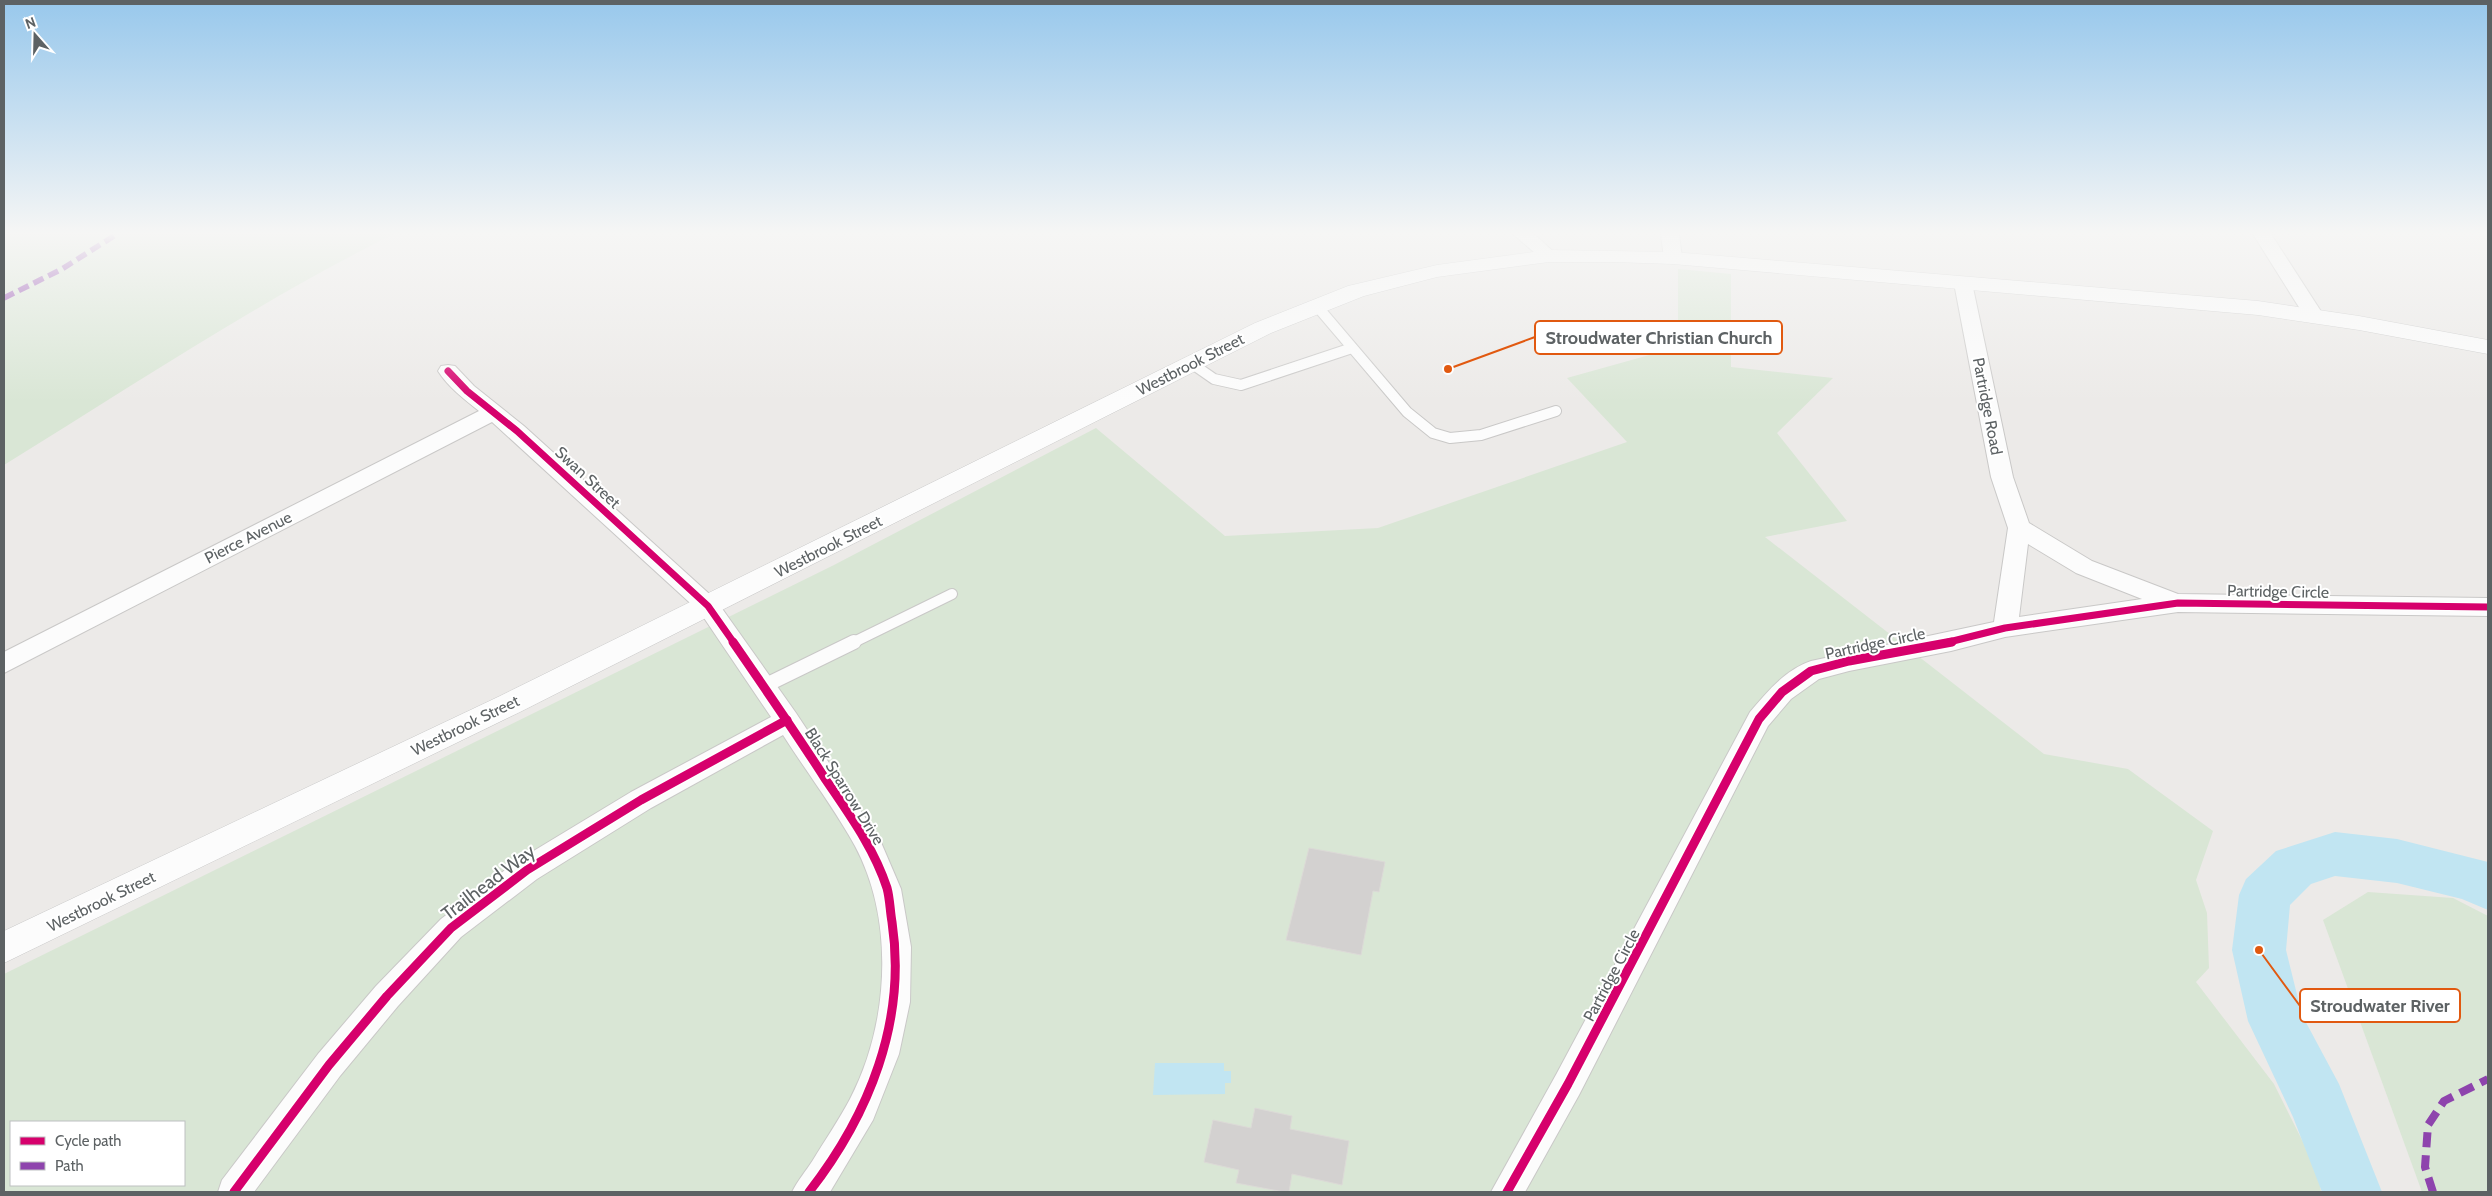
<svg xmlns="http://www.w3.org/2000/svg" width="2492" height="1196" viewBox="0 0 2492 1196" font-family="Cabin,sans-serif">
<style>
.green{fill:#d9e6d5;fill-rule:evenodd}
.water{fill:#c1e5f2}
.lines{fill:none;stroke-linecap:round;stroke-linejoin:round}
.river{fill:#c1e5f2;fill-rule:evenodd}
.building{fill:#d3d1d0;stroke:#dcdad7}
.service-far1-casing{stroke:#c9c8c7;stroke-width:12}
.service-casing{stroke:#c9c8c7;stroke-width:16}
.minor-casing{stroke:#c9c8c7;stroke-width:2}
.secondary-casing{stroke:#c8c8c8;stroke-width:1}
.service-far1{stroke:#fcfcfc;stroke-width:10}
.service{stroke:#fcfcfc;stroke-width:14}
.minor{fill:#fcfcfc;fill-rule:evenodd}
.secondary{fill:#fcfcfc;fill-rule:evenodd}
.quiet-far1{stroke:#8e44ad;stroke-width:5.5;stroke-dasharray:11 5.5;stroke-linecap:butt}
.quiet{stroke:#8e44ad;stroke-width:8;stroke-dasharray:15 8;stroke-linecap:butt}
.cycleway-far1-casing{stroke:#fff;stroke-width:9}
.cycleway-casing{stroke:#fff;stroke-width:12}
.cycleway-far1{stroke:#d6006c;stroke-width:7}
.cycleway{stroke:#d6006c;stroke-width:9}
.labels{text-anchor:middle;stroke-width:4;stroke-linejoin:round;paint-order:stroke}
.street-label{font-size:16px;fill:#5d6264;stroke:#fff}
.near-street-label{font-size:19px;fill:#5d6264;stroke:#fff}
.leader{fill:none;stroke:#e15910;stroke-width:2}
.callout-dot{fill:#e15910;stroke:#fff;stroke-width:2}
.callout{fill:#fff;stroke:#e15910;stroke-width:2}
.callout-label{font-size:18px;text-anchor:middle;font-weight:bold;fill:#5d6264}
</style>
<rect width="100%" height="100%" fill="#eceae8"/>
<!-- green -->
<g class="green">
<path d="M4 234H394C259 301 132 386 4 465Z"/>
<path d="M1678 269 1731 274V367L1833 378 1777 433 1847 521 1765 537 2044 754 2128 769 2213 831 2196 880 2207 913 2209 968 2196 982 2274 1084 2318 1172 2321 1192H4V974L834 565 1096 428 1225 536 1378 528 1627 442 1567 378 1678 347ZM11 1122H184V1185H11Z"/>
<path d="M2368 892 2453 898 2488 916V1192H2422L2323 920Z"/>
</g>
<!-- water -->
<path class="water" d="M1155 1063H1224V1071H1231V1083H1225V1094L1153 1095Z"/>
<g class="lines">
<!-- river -->
<path class="river" d="M2335 832 2397 839 2488 862V910L2462 899 2397 883 2335 876 2311 884 2290 905 2286 950 2302 1015 2339 1084 2382 1192H2322L2293 1117 2248 1021 2232 950 2239 895 2246 879 2276 851Z"/>
</g>
<!-- building -->
<g class="building">
<path d="M1309 848 1385 862 1379 892 1373 891 1361 955 1286 940Z"/>
<path d="M1255 1108 1292 1116 1290 1129 1349 1141 1342 1185 1292 1174 1289 1192H1284L1236 1183 1239 1170 1204 1162 1213 1120 1251 1128Z"/>
</g>
<g class="lines">
<defs>
<g id="service-far1">
<path d="M1316 305 1407 412 1433 433 1450 438 1481 435 1556 411"/>
<path d="M1191 363 1214 379 1241 385 1352 348"/>
<path d="M852 643 952 594"/>
</g>
<path id="service" d="M764 686 854 642"/>
<g id="minor">
<path d="M1513 234H1534L1558 256 1555 260H1543Z"/>
<path d="M1661 234H1679L1682 258 1680 262H1666L1664 258Z"/>
<path d="M2253 234H2271L2324 316 2321 320H2307Z"/>
<path d="M1963 277 1970 279 1972 283 2013 477 2029 523 2092 561 2178 594 2488 598V616L2178 612 2005 637 1951 651 1849 671 1819 679 1791 699 1768 726 1579 1095 1525 1192H1491L1557 1073 1750 712C1767 692 1785 670 1811 661L1994 622 2008 528 1991 477 1954 283 1956 279ZM2028 544 2076 573 2142 599 2019 617Z"/>
<path d="M448 365 455 366 474 386 524 426 716 600 796 713 880 840 901 889 911 947 910 1002 899 1054 873 1120 830 1192H792C798 1180 806 1171 813 1160 825 1140 839 1120 850 1099 889 1024 895 921 855 846 834 808 806 771 783 735L651 808 537 879 461 937 398 1006 340 1076 254 1192H218L222 1180 318 1054 376 986 441 919 517 861 631 792 771 717 700 612 492 422 4 673V652L479 411C464 399 448 387 438 371L441 366Z"/>
</g>
<path id="secondary" d="M1549 250 1673 252 2258 301 2359 316 2488 340V354L2359 330 2258 315 1673 264 1614 262H1549L1437 277 1364 296 1271 333 520 712 4 963V931L500 696 1255 323 1348 286 1437 265Z"/>
</defs>
<!-- service-far1 casing -->
<use href="#service-far1" class="service-far1-casing"/>
<!-- service casing -->
<use href="#service" class="service-casing"/>
<!-- minor casing -->
<use href="#minor" class="minor-casing"/>
<!-- secondary casing -->
<use href="#secondary" class="secondary-casing"/>
<!-- service-far1 -->
<use href="#service-far1" class="service-far1"/>
<!-- service -->
<use href="#service" class="service"/>
<!-- minor -->
<use href="#minor" class="minor"/>
<!-- secondary -->
<use href="#secondary" class="secondary"/>
<!-- quiet-far1 -->
<path class="quiet-far1" d="M4 298 62 269 117 234"/>
<!-- quiet -->
<path class="quiet" d="M2433 1192 2425 1167 2428 1125 2444 1101 2488 1079"/>
<defs>
<g id="cycleway-far1">
<path d="M448 371 467 391 517 431 708 606 734 643"/>
<path d="M1945 643 2005 628 2178 603 2488 607"/>
</g>
<g id="cycleway">
<path d="M733 642C764 687 796 733 826 780 849 814 874 848 887 888 890 899 890 911 892 922 907 1021 869 1115 809 1192"/>
<path d="M234 1192 329 1065 387 996 451 928 527 870 641 800 787 720"/>
<path d="M1507 1192 1568 1084 1759 719 1782 692 1811 671 1849 661 1952 642"/>
</g>
</defs>
<!-- cycleway-far1 casing -->
<use href="#cycleway-far1" class="cycleway-far1-casing"/>
<!-- cycleway casing -->
<use href="#cycleway" class="cycleway-casing"/>
<!-- cycleway-far1 -->
<use href="#cycleway-far1" class="cycleway-far1"/>
<!-- cycleway -->
<use href="#cycleway" class="cycleway"/>
</g>
<!-- sky -->
<linearGradient id="sky" x2="0" y2="1"><stop stop-color="#98c8ec"/><stop offset="0.58" stop-color="#f6f6f5"/><stop offset="1" stop-color="#f6f6f5" stop-opacity="0"/></linearGradient>
<rect width="2492" height="402" fill="url(#sky)"/>
<g class="labels">
<!-- street labels -->
<g class="street-label">
<text transform="translate(1190 364) rotate(-27)" y="6">Westbrook Street</text>
<text transform="translate(1988 406) rotate(79)" y="6">Partridge Road</text>
<text transform="translate(588 477) rotate(43)" y="6">Swan Street</text>
<text transform="translate(248 537) rotate(-27)" y="6">Pierce Avenue</text>
<text transform="translate(828 546) rotate(-27)" y="6">Westbrook Street</text>
<text transform="translate(2278 591) rotate(1)" y="6">Partridge Circle</text>
<text transform="translate(1875 643) rotate(-12)" y="6">Partridge Circle</text>
<text transform="translate(465 725) rotate(-26)" y="6">Westbrook Street</text>
<text transform="translate(845 786) rotate(58)" y="6">Black Sparrow Drive</text>
<text transform="translate(101 901) rotate(-26)" y="6">Westbrook Street</text>
<text transform="translate(1611 975) rotate(-62)" y="6">Partridge Circle</text>
</g>
<!-- near-street labels -->
<g class="near-street-label">
<text transform="translate(488 882) rotate(-37)" y="7">Trailhead Way</text>
</g>
</g>
<!-- callouts -->
<path class="leader" d="M1448 369L1535 337M2259 950L2300 1006"/>
<g class="callout-dot">
<circle cx="1448" cy="369" r="5"/>
<circle cx="2259" cy="950" r="5"/>
</g>
<g class="callout">
<rect x="1535" y="321" width="247" height="33" rx="5"/>
<rect x="2300" y="989" width="160" height="33" rx="5"/>
</g>
<g class="callout-label">
<text x="1659" y="344">Stroudwater Christian Church</text>
<text x="2380" y="1012">Stroudwater River</text>
</g>
<!-- border -->
<rect width="2492" height="1196" fill="none" stroke="#5d6264" stroke-width="10"/>
<!-- legend -->
<rect x="10" y="1121" width="175" height="65" fill="#ffffff" stroke="#bec0c1"/>
<rect x="20" y="1137" width="25" height="8" fill="#d6006c" stroke="#bec0c1"/>
<text x="55" y="1146" font-size="15" fill="#5d6264">Cycle path</text>
<rect x="20" y="1162" width="25" height="8" fill="#8e44ad" stroke="#bec0c1"/>
<text x="55" y="1171" font-size="15" fill="#5d6264">Path</text>
<!-- north arrow -->
<g transform="translate(35 35) rotate(340)" stroke="#ffffff" stroke-width="4" paint-order="stroke">
<path d="M0-4L9 19L0 12L-9 19Z" fill="#5d6264"/>
<text y="-8" font-size="14" font-weight="bold" text-anchor="middle" fill="#5d6264">N</text>
</g>
</svg>
